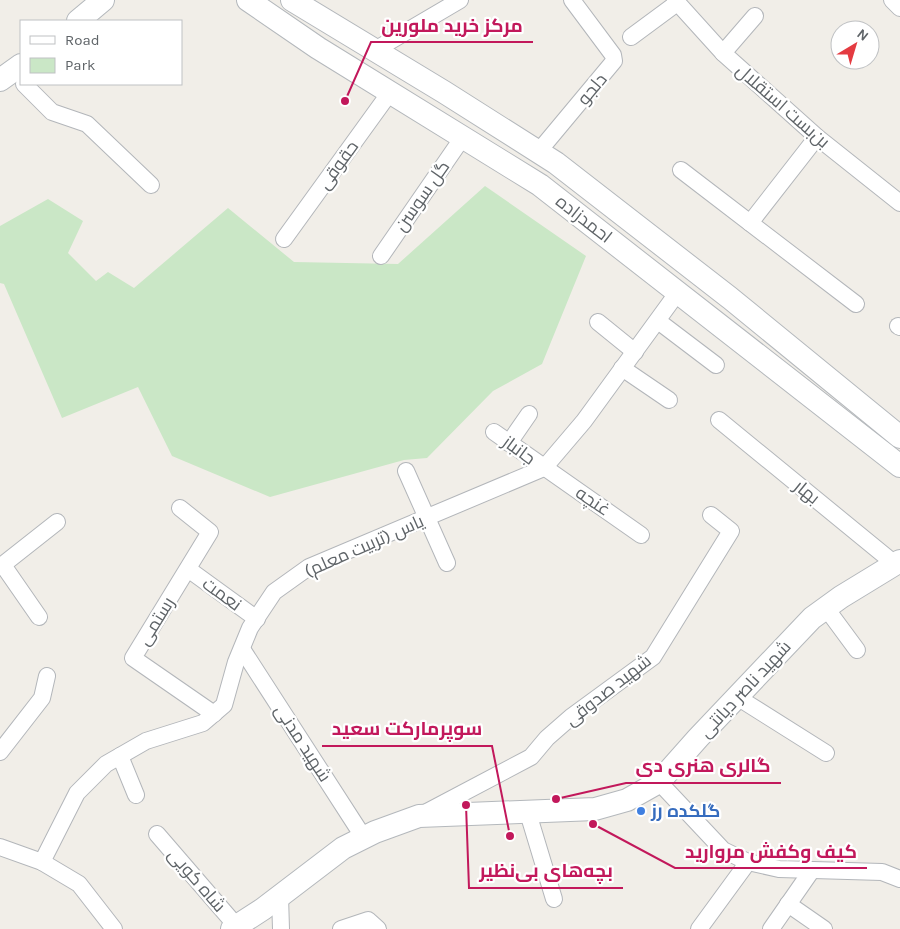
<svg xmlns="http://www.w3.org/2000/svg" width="900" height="929" viewBox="0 0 900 929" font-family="Karla,Cairo,sans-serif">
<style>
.green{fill:#cae7c6}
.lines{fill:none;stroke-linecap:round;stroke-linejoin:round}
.minor-casing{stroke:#b3b6ba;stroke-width:18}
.secondary-casing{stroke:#b4b8bc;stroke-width:24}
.minor{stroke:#fff;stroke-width:16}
.secondary{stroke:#fff;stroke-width:22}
.shop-dot{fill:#3f7fe0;stroke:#fff;stroke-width:2}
.labels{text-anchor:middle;stroke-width:4.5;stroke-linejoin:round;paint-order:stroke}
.street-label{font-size:18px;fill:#5f6468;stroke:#fff}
.shop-label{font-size:18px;font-weight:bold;fill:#366cbe;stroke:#fff;text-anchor:start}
.leader{fill:none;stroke:#c2185b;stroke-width:2}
.callout-dot{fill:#c2185b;stroke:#fff;stroke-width:2}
.callout-label{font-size:19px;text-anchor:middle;font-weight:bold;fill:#c2185b;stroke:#fff;stroke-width:4.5;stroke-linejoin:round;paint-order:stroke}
</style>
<rect width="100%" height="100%" fill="#f1eee8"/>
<!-- green -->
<path class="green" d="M485 186 586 256 542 364 493 391 427 458 404 460 270 497 172 456 138 387 62 418 4 284 0 283V226L48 199 83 221 68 253 96 281 108 272 134 288 228 208 294 262 398 264Z"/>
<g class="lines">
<defs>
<g id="minor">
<path d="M675 0 723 53 817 137 900 203"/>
<path d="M892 0 900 8"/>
<path d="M631 37 677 3"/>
<path d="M375 50 460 0"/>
<path d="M723 53 755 16"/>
<path d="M24 84 52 112 87 124 151 185"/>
<path d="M539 151 614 61 613 55 572 0"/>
<path d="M681 170 856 304"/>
<path d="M750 223 817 137"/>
<path d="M284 239 391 91"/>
<path d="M381 256 463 137"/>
<path d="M658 321 716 365"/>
<path d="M598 322 635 352"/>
<path d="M898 326 900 327"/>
<path d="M622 368 669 400"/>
<path d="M719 420 895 564"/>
<path d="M494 432 641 535"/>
<path d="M509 443 529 414"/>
<path d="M406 471 447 563"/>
<path d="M180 508 210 532 133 658 214 714"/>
<path d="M3 565 39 617"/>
<path d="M0 567 57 522"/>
<path d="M188 569 257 619"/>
<path d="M826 608 857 650"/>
<path d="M242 649 364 838"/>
<path d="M737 697 826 753"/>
<path d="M0 752 42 698 47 676"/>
<path d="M120 756 136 795"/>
<path d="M659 782 723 850 748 862 779 869 882 872 900 879"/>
<path d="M528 813 554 899"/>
<path d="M423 814 531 757 547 738 571 717 653 657 731 531 711 515"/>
<path d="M157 834 239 929"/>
<path d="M0 847 42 862 79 884 114 929"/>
<path d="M42 862 77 793 106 764 146 741 203 723 224 705 236 662 250 628 274 592 309 567 544 468 584 421 678 292"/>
<path d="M280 896 281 929"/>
<path d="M788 904 824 929"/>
<path d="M341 929 368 920 378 929"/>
<path d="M699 929 748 862"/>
<path d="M771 929 812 870"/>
</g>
<g id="secondary">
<path d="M248 0 318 48 540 185 900 466"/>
<path d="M292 0 444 92 556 163 730 298 900 437"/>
<path d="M78 21 103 0"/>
<path d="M0 80 21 65"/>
<path d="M232 929 263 909 343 848 375 832 419 816 595 809 627 800 659 782 698 738 812 618 841 597 900 561"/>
</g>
</defs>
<!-- minor casing -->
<use href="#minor" class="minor-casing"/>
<!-- secondary casing -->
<use href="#secondary" class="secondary-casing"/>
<!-- minor -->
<use href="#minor" class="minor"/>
<!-- secondary -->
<use href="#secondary" class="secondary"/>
</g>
<!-- markers -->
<circle class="shop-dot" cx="641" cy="811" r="5"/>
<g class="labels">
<!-- street labels -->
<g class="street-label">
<text transform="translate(592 89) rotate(-50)" y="6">دلجو</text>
<text transform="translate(783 106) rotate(41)" y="6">بن‌بست استقلال</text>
<text transform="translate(338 165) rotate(-54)" y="6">حقوقی</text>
<text transform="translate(422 196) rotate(-55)" y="6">گل سوسن</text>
<text transform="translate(584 219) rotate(38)" y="6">احمدزاده</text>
<text transform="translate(519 450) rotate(36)" y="6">جانباز</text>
<text transform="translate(807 492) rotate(39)" y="6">بهار</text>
<text transform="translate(593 501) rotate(34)" y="6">غنچه</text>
<text transform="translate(364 546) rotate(-24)" y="6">یاس (تربیت معلم)</text>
<text transform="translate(222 594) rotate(36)" y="6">نعمت</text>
<text transform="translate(156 621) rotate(-58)" y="6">رستمی</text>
<text transform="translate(745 689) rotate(-47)" y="6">شهید ناصر دیانتی</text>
<text transform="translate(608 690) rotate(-38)" y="6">شهید صدوقی</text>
<text transform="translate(303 743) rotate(57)" y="6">شهید مدنی</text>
<text transform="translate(197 880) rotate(49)" y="6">شاه کویی</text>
</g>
<!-- shop labels -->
<g class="shop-label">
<text x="651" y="817">گلکده رز</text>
</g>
</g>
<!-- callouts -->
<path class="leader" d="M345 101L371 42H533M510 836L492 746H322M556 799L626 783H781M593 824L675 868H867M466 805L469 888H623"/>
<g class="callout-dot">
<circle cx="345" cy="101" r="5"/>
<circle cx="510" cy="836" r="5"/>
<circle cx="556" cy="799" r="5"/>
<circle cx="593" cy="824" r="5"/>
<circle cx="466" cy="805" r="5"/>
</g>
<g class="callout-label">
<text x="452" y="32">مرکز خرید ملورین</text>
<text x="407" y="735">سوپرمارکت سعید</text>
<text x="703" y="772">گالری هنری دی</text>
<text x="771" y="858">کیف و‌کفش مروارید</text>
<text x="546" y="877">بچه‌های بی‌نظیر</text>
</g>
<!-- legend -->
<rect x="20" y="20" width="162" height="65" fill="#ffffff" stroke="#bfc1c3"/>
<rect x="30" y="36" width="25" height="8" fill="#ffffff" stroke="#bfc1c3"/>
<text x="65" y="45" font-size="15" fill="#5f6468">Road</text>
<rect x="30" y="58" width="25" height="15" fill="#cae7c6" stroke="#bfc1c3"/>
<text x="65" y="70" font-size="15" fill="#5f6468">Park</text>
<!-- north arrow -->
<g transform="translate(855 45) rotate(38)"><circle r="24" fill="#ffffff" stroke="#bfc1c3"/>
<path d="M0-4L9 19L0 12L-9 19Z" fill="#e43b41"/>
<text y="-8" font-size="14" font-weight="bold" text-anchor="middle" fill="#5f6468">N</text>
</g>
</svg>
